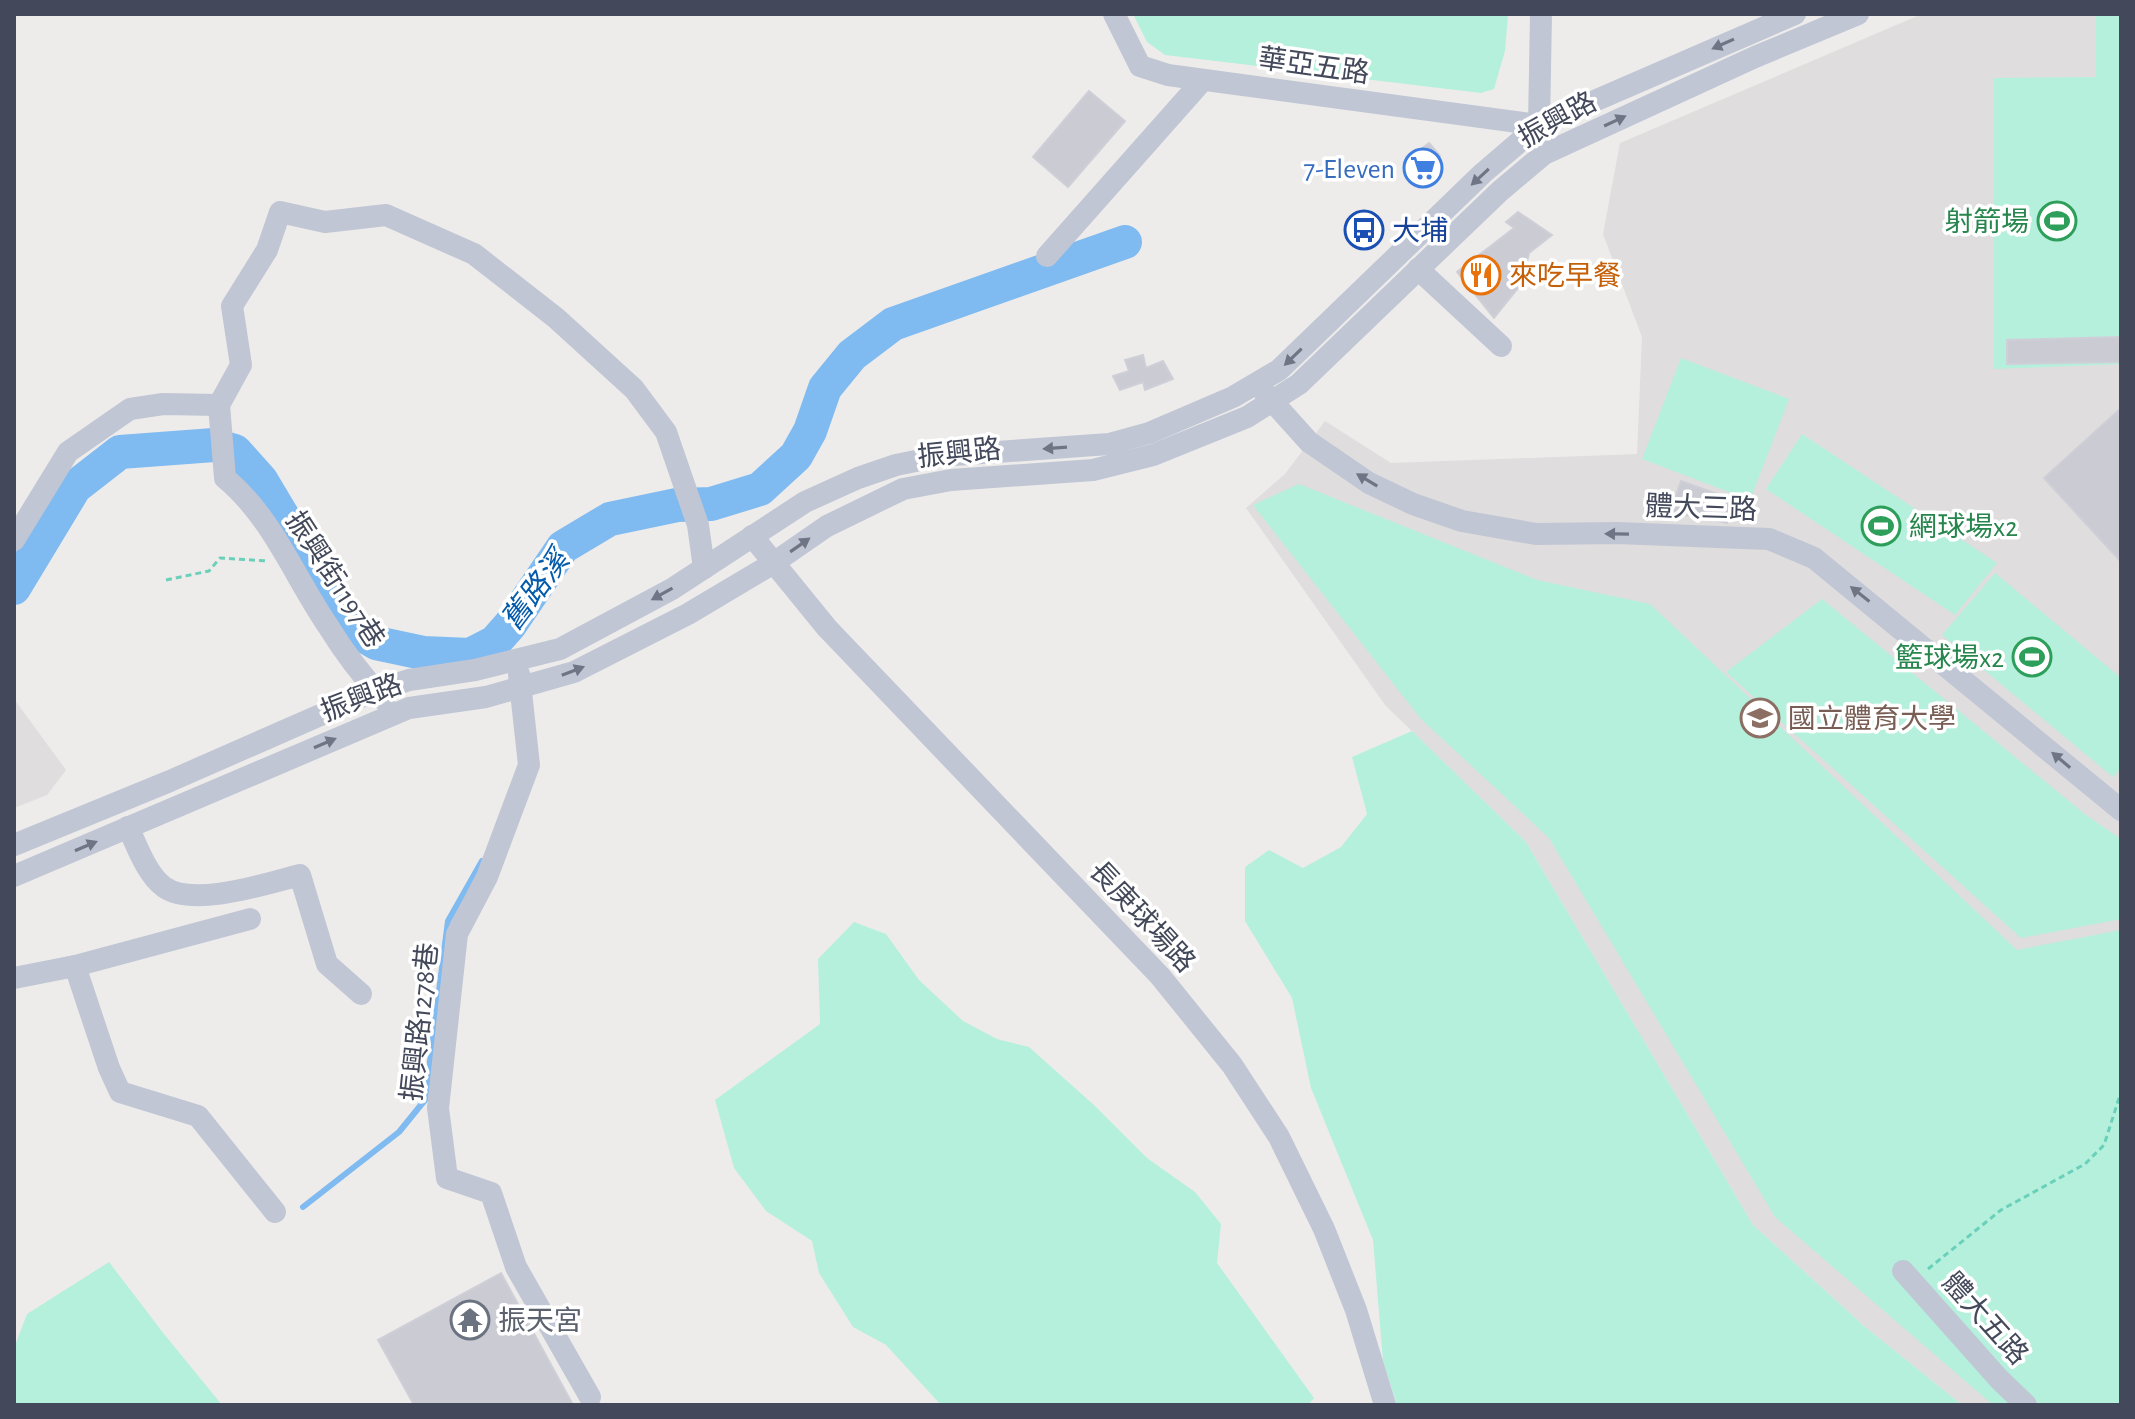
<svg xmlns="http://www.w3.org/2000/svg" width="2135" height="1419" viewBox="0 0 2135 1419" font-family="'Alegreya Sans','Noto Sans TC',sans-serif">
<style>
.education{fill:#dfdddd}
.green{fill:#b5f0dc}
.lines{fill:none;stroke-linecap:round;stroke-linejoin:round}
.stream{stroke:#7fbaf0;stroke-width:6}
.river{stroke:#7fbaf0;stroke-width:34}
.building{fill:#cbcbd4;stroke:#cfcfd8;stroke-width:2}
.path{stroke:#6bd0ba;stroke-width:3;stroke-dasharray:6 4;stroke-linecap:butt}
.minor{stroke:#c0c6d4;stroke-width:22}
.oneway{fill:#6f7585}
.labels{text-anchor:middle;stroke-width:7;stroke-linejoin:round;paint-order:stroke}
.street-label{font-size:28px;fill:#43495a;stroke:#fff}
.shop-label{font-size:28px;fill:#366cbe;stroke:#fff;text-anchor:end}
.leisure-label{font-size:28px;fill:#27864d;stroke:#fff;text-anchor:end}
.transit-label{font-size:28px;fill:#164399;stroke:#fff;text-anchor:start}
.food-label{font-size:28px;fill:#c56008;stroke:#fff;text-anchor:start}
.education-label{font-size:28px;fill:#785e54;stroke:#fff;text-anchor:start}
.worship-label{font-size:28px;fill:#5b616d;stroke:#fff;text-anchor:start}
.water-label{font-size:30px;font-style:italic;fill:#045bab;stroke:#fff}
</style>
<rect width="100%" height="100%" fill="#eeeceb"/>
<!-- education -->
<g class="education">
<path d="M1922 14H2121V1405H1962L1864 1326 1753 1225 1526 842 1385 705 1246 508 1285 474 1325 421 1391 463 1637 454 1642 337 1603 234 1620 143Z"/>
<path d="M14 699 66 770 47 795 14 808Z"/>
</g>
<!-- green -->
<g class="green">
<path d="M1133 14H1508V15L1505 51 1494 89 1481 93 1165 55 1147 42Z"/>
<path d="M2096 14H2121V364L1993 369V78L2096 77Z"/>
<path d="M1681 358 1789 399 1750 500 1642 459Z"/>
<path d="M1802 434 1997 563 1955 615 1766 489Z"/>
<path d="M1299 484 1537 580 1650 604 2017 950 2121 930V1405H1993L1775 1217 1549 838 1421 719 1253 505Z"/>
<path d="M1995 573 2121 678V768L2113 777 1942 635Z"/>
<path d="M1822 599 2086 815 2121 839V919L2021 938 1726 672Z"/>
<path d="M1412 731 1526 842 1753 1225 1864 1326 1962 1405H1397L1383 1361 1373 1240 1311 1088 1292 998 1245 921V867L1269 850 1303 868 1341 847 1367 814 1352 757Z"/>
<path d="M854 922 886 934 919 980 963 1021 997 1039 1029 1047 1094 1105 1147 1158 1195 1192 1221 1224 1217 1263 1314 1398 1308 1405H941L886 1345 853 1327 819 1273 812 1241 766 1211 734 1168 715 1100 820 1024 818 959Z"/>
<path d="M109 1262 164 1334 222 1405H14V1348L27 1314Z"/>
</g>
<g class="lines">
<!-- stream -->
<path class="stream" d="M303 1207 399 1132 425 1100 448 921 482 861"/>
<!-- river -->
<path class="river" d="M14 588 75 487 120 452 214 445 235 451 261 480 349 627 376 643 423 653 470 655 495 642 510 625 563 547 610 519 677 505 711 504 760 489 796 456 810 431 825 388 852 355 893 324 1125 242"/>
</g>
<!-- building -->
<g class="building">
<path d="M1089 91 1125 121 1068 187 1033 157Z"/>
<path d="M1429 143 1440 156 1414 178 1404 162Z"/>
<path d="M1518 212 1552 235 1529 253 1522 283 1494 318 1457 272 1514 228 1506 222Z"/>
<path d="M2121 337V362L2007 364V340Z"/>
<path d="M1143 355 1146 368 1163 361 1173 379 1145 390 1143 382 1120 390 1113 376 1129 371 1125 360Z"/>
<path d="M2121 408V562L2044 478Z"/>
<path d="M1681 481 1734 500 1727 523 1700 516 1656 514 1657 494 1676 495Z"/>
<path d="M501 1273 573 1405H414L378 1340Z"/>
</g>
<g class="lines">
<!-- path -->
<g class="path">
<path d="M166 580 209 571 220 558 267 561"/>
<path d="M1928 1269 2001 1210 2085 1164 2104 1145 2121 1092"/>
</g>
<!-- minor -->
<g class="minor">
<path d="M1114 14 1140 66 1168 75 1539 125"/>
<path d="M1541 138 1539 125 1541 14"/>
<path d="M1047 256 1203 80"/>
<path d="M1418 269 1501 346"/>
<path d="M1264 392 1309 442 1369 483 1413 504 1462 521 1536 534 1617 533 1769 539 1814 558 2121 810"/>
<path d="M219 405 225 478C272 517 294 576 328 626 344 652 364 678 384 700"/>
<path d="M752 536 827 628 1160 976 1232 1065 1279 1137 1324 1229 1356 1310 1385 1405"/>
<path d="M14 540 68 452 130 409 163 404 219 405 241 365 232 306 267 250 280 212 325 222 386 215 474 254 556 318 634 389 666 432 698 525 704 568"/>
<path d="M519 674 529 765 487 877 457 934 438 1108 447 1178 491 1193 516 1267 590 1397"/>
<path d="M128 827C137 846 147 875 164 887 193 908 268 883 300 875L327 964 361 994"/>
<path d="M14 845 170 781 375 691 409 680 475 670 560 649 672 589 805 502 858 478 896 465 940 456 1109 444 1149 433 1233 397 1279 370 1483 173 1539 125 1795 14"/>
<path d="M14 876 409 708 486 697 574 672 688 614 772 564 827 526 903 489 951 480 1093 470 1153 455 1247 417 1299 384 1500 191 1544 154 1755 57 1858 14"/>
<path d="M75 966 250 919"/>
<path d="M14 978 75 966 109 1068 120 1092 198 1116 275 1212"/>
<path d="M1903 1271 1999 1379 2026 1405"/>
</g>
</g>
<!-- one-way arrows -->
<defs><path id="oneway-solid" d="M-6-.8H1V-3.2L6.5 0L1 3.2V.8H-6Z" transform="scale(2)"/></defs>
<g class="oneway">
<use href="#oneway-solid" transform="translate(1723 44) rotate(156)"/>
<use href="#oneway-solid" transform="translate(1615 121) rotate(-25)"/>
<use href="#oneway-solid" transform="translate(1480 177) rotate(137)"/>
<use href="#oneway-solid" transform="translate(1293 357) rotate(136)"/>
<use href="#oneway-solid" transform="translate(1055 448) rotate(176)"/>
<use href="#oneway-solid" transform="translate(1367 480) rotate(-149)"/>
<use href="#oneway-solid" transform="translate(1617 534) rotate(-179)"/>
<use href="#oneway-solid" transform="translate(800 545) rotate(-35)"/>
<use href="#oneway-solid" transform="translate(662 594) rotate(151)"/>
<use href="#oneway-solid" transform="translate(1860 594) rotate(-142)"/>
<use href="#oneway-solid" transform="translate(573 671) rotate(-21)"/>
<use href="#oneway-solid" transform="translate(325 743) rotate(-23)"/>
<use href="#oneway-solid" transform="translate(2061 760) rotate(-140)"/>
<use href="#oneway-solid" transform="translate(86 846) rotate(-23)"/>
</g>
<!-- icons -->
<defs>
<symbol id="supermarket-ring" viewBox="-11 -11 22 22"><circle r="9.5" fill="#fff" stroke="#3f7fe0" stroke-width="1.5"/><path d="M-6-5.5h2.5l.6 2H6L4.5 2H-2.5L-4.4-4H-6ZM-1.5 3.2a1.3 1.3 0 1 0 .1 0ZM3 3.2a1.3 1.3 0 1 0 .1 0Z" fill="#3f7fe0"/></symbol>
<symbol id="stadium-ring" viewBox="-11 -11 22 22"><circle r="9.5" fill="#fff" stroke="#2e9e5b" stroke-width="1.5"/><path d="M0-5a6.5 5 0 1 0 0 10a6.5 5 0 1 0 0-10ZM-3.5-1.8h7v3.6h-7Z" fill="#2e9e5b"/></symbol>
<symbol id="bus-ring" viewBox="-11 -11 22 22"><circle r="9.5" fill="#fff" stroke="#1a4fb4" stroke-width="1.5"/><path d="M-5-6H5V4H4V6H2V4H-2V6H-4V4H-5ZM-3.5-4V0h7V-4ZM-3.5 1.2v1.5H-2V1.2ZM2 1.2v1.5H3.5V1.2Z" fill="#1a4fb4"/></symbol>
<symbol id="restaurant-ring" viewBox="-11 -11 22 22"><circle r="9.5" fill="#fff" stroke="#e8710a" stroke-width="1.5"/><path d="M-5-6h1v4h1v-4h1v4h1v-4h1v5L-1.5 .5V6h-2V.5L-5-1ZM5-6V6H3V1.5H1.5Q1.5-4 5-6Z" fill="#e8710a"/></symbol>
<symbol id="school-ring" viewBox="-11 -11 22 22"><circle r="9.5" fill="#fff" stroke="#8d6e63" stroke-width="1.5"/><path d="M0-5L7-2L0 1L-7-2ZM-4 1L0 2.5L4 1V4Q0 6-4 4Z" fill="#8d6e63"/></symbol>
<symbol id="temple-ring" viewBox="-11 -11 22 22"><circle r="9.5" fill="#fff" stroke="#6b7280" stroke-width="1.5"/><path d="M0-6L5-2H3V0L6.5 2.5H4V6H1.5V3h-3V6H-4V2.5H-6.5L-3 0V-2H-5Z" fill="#6b7280"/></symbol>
</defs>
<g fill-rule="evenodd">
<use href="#supermarket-ring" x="1401" y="146" width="44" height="44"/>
<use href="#stadium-ring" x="2035" y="199" width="44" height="44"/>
<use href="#bus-ring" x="1342" y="208" width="44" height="44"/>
<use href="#restaurant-ring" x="1459" y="253" width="44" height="44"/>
<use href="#stadium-ring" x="1859" y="504" width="44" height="44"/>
<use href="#stadium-ring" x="2010" y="635" width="44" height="44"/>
<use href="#school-ring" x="1738" y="696" width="44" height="44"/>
<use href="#temple-ring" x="448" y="1298" width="44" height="44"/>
</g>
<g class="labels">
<!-- street labels -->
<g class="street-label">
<text transform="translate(1314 65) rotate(8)" y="10">華亞五路</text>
<text transform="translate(1557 119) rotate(-29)" y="10">振興路</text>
<text transform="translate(959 452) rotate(-6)" y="10">振興路</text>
<text transform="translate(1701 507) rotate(2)" y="10">體大三路</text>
<text transform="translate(336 579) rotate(57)" y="10">振興街1197巷</text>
<text transform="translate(361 697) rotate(-21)" y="10">振興路</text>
<text transform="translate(1143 916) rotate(47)" y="10">長庚球場路</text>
<text transform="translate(419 1022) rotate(-84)" y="10">振興路1278巷</text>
<text transform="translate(1986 1318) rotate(48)" y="10">體大五路</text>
</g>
<!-- shop labels -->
<g class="shop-label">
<text x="1395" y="178">7-Eleven</text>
</g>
<!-- leisure labels -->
<g class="leisure-label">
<text x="2029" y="231">射箭場</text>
<text x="1909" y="536" text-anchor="start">網球場x2</text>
<text x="2004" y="667">籃球場x2</text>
</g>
<!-- transit labels -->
<g class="transit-label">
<text x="1392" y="240">大埔</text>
</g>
<!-- food labels -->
<g class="food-label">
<text x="1509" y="285">來吃早餐</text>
</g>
<!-- education labels -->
<g class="education-label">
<text x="1788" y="728">國立體育大學</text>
</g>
<!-- worship labels -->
<g class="worship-label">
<text x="498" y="1330">振天宮</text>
</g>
<!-- water labels -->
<g class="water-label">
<text transform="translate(535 590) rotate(-53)" y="10">舊路溪</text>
</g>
</g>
<!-- border -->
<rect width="2135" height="1419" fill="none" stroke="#43495a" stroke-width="32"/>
</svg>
